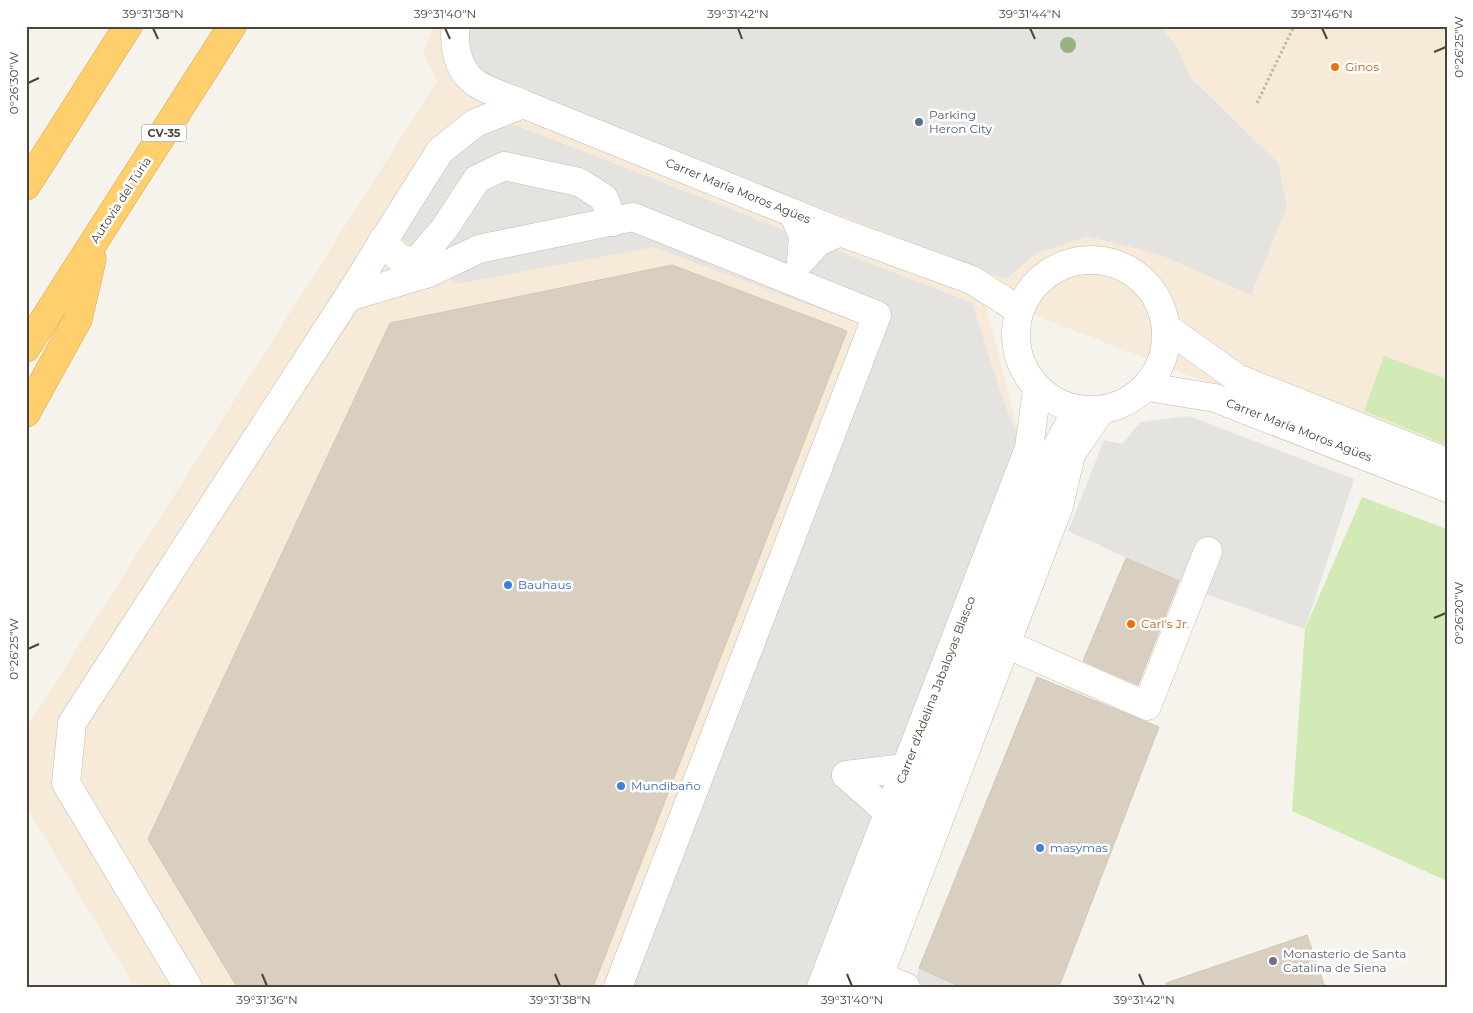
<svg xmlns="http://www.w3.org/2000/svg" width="1473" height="1013" viewBox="0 0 1473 1013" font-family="Montserrat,sans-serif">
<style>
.commercial{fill:#f7ead8}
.green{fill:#d2eab5}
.parking{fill:#e5e3e0}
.building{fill:#d8cfc1;stroke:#d3c7b4}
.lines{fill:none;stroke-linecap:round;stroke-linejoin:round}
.minor-casing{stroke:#c2bbae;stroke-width:29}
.highway-casing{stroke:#e0a43c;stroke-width:29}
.path{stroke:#c4b79f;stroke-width:3;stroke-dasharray:2.5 2.5;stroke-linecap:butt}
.minor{stroke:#fff;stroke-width:28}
.highway{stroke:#ffcf6e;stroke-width:28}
.tree{fill:#97b381}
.ticks{fill:none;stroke:#4b4439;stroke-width:2}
.food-dot{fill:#e8710a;stroke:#fff;stroke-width:2}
.service-dot{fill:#5c6f8a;stroke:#fff;stroke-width:2}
.shop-dot{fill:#3f7fe0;stroke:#fff;stroke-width:2}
.worship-dot{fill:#6b7280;stroke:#fff;stroke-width:2}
.labels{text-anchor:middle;stroke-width:5;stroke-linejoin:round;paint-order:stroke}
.shield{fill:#fff;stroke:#817c74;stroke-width:1}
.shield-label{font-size:11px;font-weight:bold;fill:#4b4439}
.food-label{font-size:12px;fill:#c56008;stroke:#fff;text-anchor:start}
.service-label{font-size:12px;fill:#4e5e75;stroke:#fff;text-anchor:start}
.street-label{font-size:12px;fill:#4b4439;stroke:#fff}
.shop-label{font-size:12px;fill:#366cbe;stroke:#fff;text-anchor:start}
.worship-label{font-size:12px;fill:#5b616d;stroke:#fff;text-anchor:start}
.neatline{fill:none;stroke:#4b4439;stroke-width:2}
.ticks-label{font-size:12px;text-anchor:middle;fill:#4b4439}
</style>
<rect width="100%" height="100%" fill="#f6f3ec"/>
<!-- commercial -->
<path class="commercial" d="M434 26H1447V476L983 295 1021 442 808 987H135L26 806V729L437 81 423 52Z"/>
<!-- green -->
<g class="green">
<path d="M1384 356 1447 379V445L1364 411Z"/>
<path d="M1362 497 1447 529V881L1292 811 1305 629Z"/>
</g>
<!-- parking -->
<g class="parking">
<path d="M469 26H1160L1177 47 1190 77 1278 163 1287 207 1251 295 1159 254 1087 236 1035 254 1006 279 496 82 478 72 468 51Z"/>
<path d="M515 125 972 303 1004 403 1021 442 808 987H629L885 333 653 247 457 284 400 237 458 149 487 130Z"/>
<path d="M1189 416 1354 479 1305 629 1211 596 1068 531 1104 440 1122 444 1140 422Z"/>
<path d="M919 968 961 987H913Z"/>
</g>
<!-- building -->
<g class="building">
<path d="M672 265 847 331 593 987H237L148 839 390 323Z"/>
<path d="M1126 558 1179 581 1138 685 1083 661Z"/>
<path d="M1037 677 1159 727 1059 987H961L919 968Z"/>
<path d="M1307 935 1325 987H1167L1166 983Z"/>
</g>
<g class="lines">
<defs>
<g id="minor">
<path d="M456 26C453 44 457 68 473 81 484 90 509 98 523 104L840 232 972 280 1019 310"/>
<path d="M793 213 803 236 801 261 818 242 840 232"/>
<path d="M382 241 400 259 417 261 444 229 477 179 504 166 579 182 604 198 613 222"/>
<circle cx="1091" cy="335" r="75"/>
<path d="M348 297 429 273 479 249 633 217 877 315 618 987"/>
<path d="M1167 328 1237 378 1447 462"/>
<path d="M1148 387 1215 398 1447 488"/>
<path d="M1006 644 1147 706 1208 551"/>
<path d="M846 775 905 768"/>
<path d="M846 775 888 812"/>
<path d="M879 976 906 987"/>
<path d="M188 987 66 783 72 723 348 297 440 151 475 123 523 104"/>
<path d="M821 987 1029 448 1037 390"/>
<path d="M846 987 1054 452 1076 411"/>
<path d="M875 987 1059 506 1071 454 1100 412"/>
</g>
<g id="highway">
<path d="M26 186 128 26"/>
<path d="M26 348 232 26"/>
<path d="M26 413 78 319 92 259"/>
</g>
</defs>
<!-- minor casing -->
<use href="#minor" class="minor-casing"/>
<!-- highway casing -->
<use href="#highway" class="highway-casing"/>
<!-- path -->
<path class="path" d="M1257 103 1294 26"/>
<!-- minor -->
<use href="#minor" class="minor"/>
<!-- highway -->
<use href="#highway" class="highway"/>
</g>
<!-- trees -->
<circle class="tree" cx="1068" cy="45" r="8"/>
<!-- ticks -->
<path class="ticks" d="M153 28 158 39M445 28 450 39M738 28 742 39M1030 28 1035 39M1322 28 1327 39M1434 52 1446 47M28 83 39 78M1434 618 1446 613M28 649 39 644M262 974 267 986M555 974 560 986M847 974 852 986M1139 974 1144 986"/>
<!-- markers -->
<g class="food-dot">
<circle cx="1335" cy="67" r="5"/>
<circle cx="1131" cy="624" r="5"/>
</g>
<circle class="service-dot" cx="919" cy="122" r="5"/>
<g class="shop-dot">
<circle cx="508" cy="585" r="5"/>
<circle cx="621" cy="786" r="5"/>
<circle cx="1040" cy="848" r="5"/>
</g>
<circle class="worship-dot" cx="1273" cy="961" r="5"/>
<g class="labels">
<!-- shield labels -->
<rect class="shield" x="141.5" y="124.5" width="45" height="17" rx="4"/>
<g class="shield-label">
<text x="164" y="137">CV-35</text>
</g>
<!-- food labels -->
<g class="food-label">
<text x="1345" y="71">Ginos</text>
<text x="1141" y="628">Carl's Jr.</text>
</g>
<!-- service labels -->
<g class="service-label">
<text x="929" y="119">Parking<tspan x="929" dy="14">Heron City</tspan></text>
</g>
<!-- street labels -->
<g class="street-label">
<text transform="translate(738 191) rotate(22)" y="4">Carrer María Moros Agües</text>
<text transform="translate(121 200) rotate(-57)" y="4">Autovia del Túria</text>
<text transform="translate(1299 430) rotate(21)" y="4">Carrer María Moros Agües</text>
<text transform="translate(936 690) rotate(-69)" y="4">Carrer d'Adelina Jabaloyas Blasco</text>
</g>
<!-- shop labels -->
<g class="shop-label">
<text x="518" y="589">Bauhaus</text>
<text x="631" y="790">Mundibaño</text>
<text x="1050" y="852">masymas</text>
</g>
<!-- worship labels -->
<g class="worship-label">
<text x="1283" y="958">Monasterio de Santa<tspan x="1283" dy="14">Catalina de Siena</tspan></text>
</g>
</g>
<!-- border -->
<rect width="1473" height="1013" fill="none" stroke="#ffffff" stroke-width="55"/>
<rect x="28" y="28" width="1418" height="958" class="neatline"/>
<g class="ticks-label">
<text x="153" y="18">39°31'38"N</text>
<text x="445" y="18">39°31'40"N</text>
<text x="738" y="18">39°31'42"N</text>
<text x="1030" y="18">39°31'44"N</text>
<text x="1322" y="18">39°31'46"N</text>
<text transform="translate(1459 47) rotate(-90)" y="4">0°26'25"W</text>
<text transform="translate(14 83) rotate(-90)" y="4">0°26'30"W</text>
<text transform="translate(1459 613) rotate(-90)" y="4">0°26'20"W</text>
<text transform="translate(14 649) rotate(-90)" y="4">0°26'25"W</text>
<text x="267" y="1004">39°31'36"N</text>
<text x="560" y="1004">39°31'38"N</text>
<text x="852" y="1004">39°31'40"N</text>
<text x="1144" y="1004">39°31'42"N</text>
</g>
</svg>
